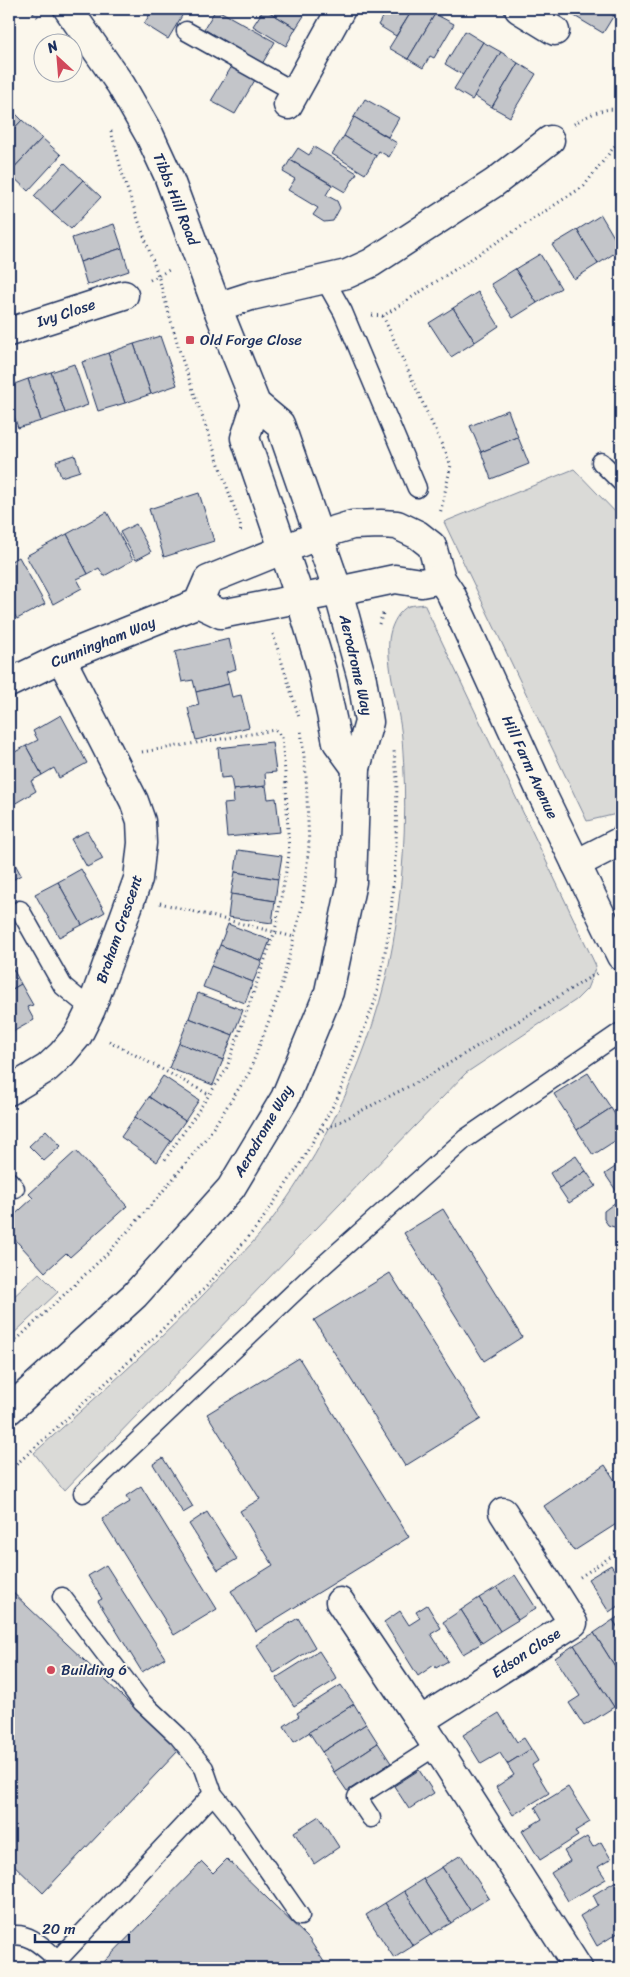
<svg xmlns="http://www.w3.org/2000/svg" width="630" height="1977" viewBox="0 0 630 1977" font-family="Sriracha,sans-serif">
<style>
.green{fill:#dadad7;stroke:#7a849a}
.building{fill:#c3c5c9;stroke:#1b2f5e}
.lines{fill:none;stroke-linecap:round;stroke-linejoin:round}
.lane-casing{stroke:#1b2f5e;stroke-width:21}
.street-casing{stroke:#1b2f5e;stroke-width:31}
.secondary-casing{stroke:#1b2f5e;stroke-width:31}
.path{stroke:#1b2f5e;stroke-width:3;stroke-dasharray:1 4;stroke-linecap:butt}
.lane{stroke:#fbf7ec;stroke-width:18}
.street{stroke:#fbf7ec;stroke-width:28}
.secondary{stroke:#fbf7ec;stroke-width:28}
.poi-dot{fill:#d1495b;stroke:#fbf7ec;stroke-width:2}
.labels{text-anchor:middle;stroke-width:4;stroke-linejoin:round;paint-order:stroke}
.street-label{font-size:15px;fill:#1b2f5e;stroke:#fbf7ec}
.poi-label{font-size:15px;fill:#1b2f5e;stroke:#fbf7ec;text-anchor:start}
</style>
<rect width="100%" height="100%" fill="#fbf7ec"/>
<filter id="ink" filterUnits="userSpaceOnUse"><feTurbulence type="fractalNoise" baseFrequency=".02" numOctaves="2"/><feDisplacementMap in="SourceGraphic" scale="10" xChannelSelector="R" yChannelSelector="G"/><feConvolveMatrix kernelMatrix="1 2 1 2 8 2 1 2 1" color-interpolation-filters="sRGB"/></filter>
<g filter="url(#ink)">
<!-- green -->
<g class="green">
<path d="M574 469 621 518V813L587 821 444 522Z"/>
<path d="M424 604 596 966 587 989 576 1000 466 1073 64 1491 34 1453C101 1393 169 1334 230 1266 244 1252 258 1237 270 1222 334 1138 382 1028 396 924 405 862 407 800 402 738 400 711 384 659 390 634 392 624 399 610 409 606 413 605 420 605 424 604Z"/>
<path d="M39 1273 58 1292 9 1338V1301Z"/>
</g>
<!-- building -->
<g class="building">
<path d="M153 9H186L168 39 144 24Z"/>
<path d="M216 9 275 42 262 64 204 29Z"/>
<path d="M264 9H303L307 11 296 28Z"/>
<path d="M264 9 296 28 286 46 253 26Z"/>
<path d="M387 9H413L396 36 378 25Z"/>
<path d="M413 9H427L435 14 408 59 389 48Z"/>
<path d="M574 9H602L614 15 603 33 571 14Z"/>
<path d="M602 9H618L614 15Z"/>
<path d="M435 14 454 24 434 58 430 56 423 68 408 59Z"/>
<path d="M465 31 483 42 463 75 445 64Z"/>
<path d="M483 42 501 52 472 100 454 89Z"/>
<path d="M501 52 518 63 492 107 474 96Z"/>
<path d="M518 63 536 74 510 117 492 107Z"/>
<path d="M232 66 255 80 235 114 211 101Z"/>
<path d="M365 99 399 118 388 137 354 117Z"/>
<path d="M9 107 22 120 9 134Z"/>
<path d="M354 117 397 143 389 157 379 151 376 156 344 136Z"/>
<path d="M22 120 42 138 9 173V134Z"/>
<path d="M344 136 376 156 365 174 332 154Z"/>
<path d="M42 138 61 155 28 191 9 173Z"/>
<path d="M314 147 357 173 345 192 290 160 298 148 309 155Z"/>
<path d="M290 160 332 185 326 195 337 201 340 208 333 221 324 222 313 215 318 208 288 190 295 179 283 172Z"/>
<path d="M65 163 83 180 52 213 34 196Z"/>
<path d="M83 180 101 197 71 229 52 213Z"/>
<path d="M601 215 621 249 598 264 577 230Z"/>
<path d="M114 224 122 248 80 262 72 238Z"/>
<path d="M577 230 598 264 574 279 552 245Z"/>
<path d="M122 248 129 271 87 285 80 262Z"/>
<path d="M540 254 561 288 537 303 515 269Z"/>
<path d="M515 269 537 303 513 318 491 284Z"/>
<path d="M478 292 499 326 475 342 453 308Z"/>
<path d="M453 308 475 342 451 357 429 323Z"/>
<path d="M160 336 177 385 151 394 134 344Z"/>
<path d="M134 344 151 394 125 403 108 353Z"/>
<path d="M108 353 125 403 98 411 82 362Z"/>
<path d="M74 364 88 405 65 413 51 372Z"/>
<path d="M51 372 65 413 41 421 28 379Z"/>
<path d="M28 379 41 421 18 428 9 401V386Z"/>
<path d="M508 410 518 437 481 452 470 426Z"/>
<path d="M518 437 529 464 491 479 481 452Z"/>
<path d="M75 455 80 471 61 477 56 461Z"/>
<path d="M199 493 214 541 164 557 149 509Z"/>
<path d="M107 512 133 560 104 576 99 568 88 574 67 534Z"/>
<path d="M136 524 151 552 136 560 120 532Z"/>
<path d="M67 534 88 574 77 579 82 588 53 604 26 556Z"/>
<path d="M19 557 45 604 17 619 13 612 9 614V562Z"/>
<path d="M229 639 236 669 226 672 229 684 196 692 193 680 182 682 175 652Z"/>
<path d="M229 684 232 697 241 695 249 727 196 740 188 708 199 705 196 692Z"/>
<path d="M61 715 87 763 59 778 54 768 42 775 26 746 38 740 33 731Z"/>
<path d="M272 742 276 772 265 773 266 786 233 790 231 777 221 778 218 748Z"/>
<path d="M9 744 15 752 26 746 42 775 31 781 36 791 9 807Z"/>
<path d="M266 786 268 799 276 798 280 832 227 837 224 804 234 803 233 790Z"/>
<path d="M87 831 103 859 87 867 71 839Z"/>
<path d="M238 850 282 856 278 879 235 872Z"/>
<path d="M9 853 21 875 9 882Z"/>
<path d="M81 869 105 912 82 925 58 882Z"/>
<path d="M235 872 278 879 275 901 231 894Z"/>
<path d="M58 882 82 925 59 937 35 894Z"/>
<path d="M231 894 275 901 272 923 228 917Z"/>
<path d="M228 924 270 940 262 961 220 945Z"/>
<path d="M220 945 262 961 253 982 211 966Z"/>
<path d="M10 963 21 984 9 991V964Z"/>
<path d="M211 966 253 982 245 1003 203 987Z"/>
<path d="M21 984 33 1005 27 1007 34 1020 9 1034V991Z"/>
<path d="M198 993 243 1010 233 1035 189 1018Z"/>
<path d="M189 1018 233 1035 223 1060 179 1043Z"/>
<path d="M179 1043 223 1060 213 1085 169 1068Z"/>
<path d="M588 1073 611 1108 577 1130 554 1094Z"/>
<path d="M163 1076 199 1100 185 1121 149 1097Z"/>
<path d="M149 1097 185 1121 171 1141 135 1117Z"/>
<path d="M611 1108 621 1124V1137L593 1155 577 1130Z"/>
<path d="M135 1117 171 1141 157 1162 121 1137Z"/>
<path d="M46 1130 61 1146 44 1161 29 1146Z"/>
<path d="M76 1151 127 1206 70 1257 66 1253 45 1272 9 1233V1220L33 1198 29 1194Z"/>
<path d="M576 1156 586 1171 559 1188 550 1173Z"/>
<path d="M621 1163V1198L605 1174Z"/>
<path d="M586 1171 596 1186 569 1203 559 1188Z"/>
<path d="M621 1198V1225L614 1227 608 1225 604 1219V1211Z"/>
<path d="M443 1209 522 1337 484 1361 404 1233Z"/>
<path d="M390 1273 481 1419 405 1466 314 1320Z"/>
<path d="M299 1358 409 1537 256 1631 231 1591 273 1565 240 1511 260 1499 207 1414Z"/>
<path d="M163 1458 193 1507 183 1513 153 1464Z"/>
<path d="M605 1465 621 1490V1521L574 1551 544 1506Z"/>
<path d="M141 1486 217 1609 174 1635 102 1519 130 1502 126 1496Z"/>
<path d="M207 1512 237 1559 218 1570 189 1524Z"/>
<path d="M106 1565 165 1658 142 1672 98 1601 102 1599 88 1576Z"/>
<path d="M611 1565 621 1581V1604L609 1612 588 1579Z"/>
<path d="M515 1575 536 1608 518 1620 497 1587Z"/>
<path d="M497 1587 518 1620 500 1631 479 1598Z"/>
<path d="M9 1589 179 1750 43 1893 9 1860Z"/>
<path d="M479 1598 500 1631 482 1643 461 1610Z"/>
<path d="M427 1605 441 1628 431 1634 448 1661 436 1668 434 1665 418 1676 384 1622 400 1611 409 1625 420 1618 416 1612Z"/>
<path d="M461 1610 482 1643 463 1654 443 1622Z"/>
<path d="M621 1615V1633L613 1620Z"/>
<path d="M298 1618 315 1647 274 1673 256 1645Z"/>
<path d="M613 1620 621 1633V1676L594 1633Z"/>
<path d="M594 1633 621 1676V1703L614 1707 574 1645Z"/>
<path d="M574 1645 614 1707 584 1726 569 1703 580 1696 555 1658Z"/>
<path d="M319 1651 337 1679 294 1706 276 1678Z"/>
<path d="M341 1685 354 1704 294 1742 284 1726 299 1716 297 1713Z"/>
<path d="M354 1704 366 1724 322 1752 309 1732Z"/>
<path d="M499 1713 517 1742 524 1738 531 1749 507 1764 500 1753 481 1764 463 1735Z"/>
<path d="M366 1724 378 1743 334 1772 322 1752Z"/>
<path d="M378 1743 391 1763 347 1791 334 1772Z"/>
<path d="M531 1749 538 1761 532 1765 549 1793 513 1815 496 1787 514 1775 507 1764Z"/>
<path d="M419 1770 434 1793 409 1809 394 1786Z"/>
<path d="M568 1787 590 1822 575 1831 578 1836 540 1860 522 1831 542 1819 535 1807Z"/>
<path d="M319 1816 339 1847 314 1864 294 1832Z"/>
<path d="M587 1837 593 1847 601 1842 611 1859 598 1867 606 1879 568 1901 551 1873 570 1861 564 1851Z"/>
<path d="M461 1855 489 1898 470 1910 442 1867Z"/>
<path d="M227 1859 309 1939 328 1968H98L202 1862 213 1873Z"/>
<path d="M442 1867 470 1910 451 1923 423 1879Z"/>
<path d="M423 1879 451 1923 432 1934 404 1891Z"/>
<path d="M616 1881 621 1889V1931L597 1946 580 1916 598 1905 593 1895Z"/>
<path d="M404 1891 432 1934 413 1946 385 1903Z"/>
<path d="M385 1903 413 1946 394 1958 366 1915Z"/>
</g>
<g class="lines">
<defs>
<g id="lane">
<path d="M186 31 295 92"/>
<path d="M325 280 343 312 417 488"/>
<path d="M601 462 621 482"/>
<path d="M20 910 63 986 91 1009"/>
<path d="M9 1181 15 1188"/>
<path d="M83 1493 308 1279 465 1139 621 1032"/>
<path d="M62 1597 142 1702 178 1736 204 1768 213 1794 230 1815 300 1916"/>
<path d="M371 1818 357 1797 436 1746"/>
<path d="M9 1936C29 1931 44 1948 58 1960"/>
<path d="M50 1968 213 1794"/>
</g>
<g id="street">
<path d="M519 9 555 31"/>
<path d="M288 105 341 9"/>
<path d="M217 307 251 296 347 274 371 263 494 183 550 140"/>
<path d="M9 332 124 295"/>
<path d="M198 603 221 614 338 591"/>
<path d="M9 683 61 658 198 603 208 580 319 535"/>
<path d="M576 864 621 841"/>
<path d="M9 1091 47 1068 62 1054 78 1035 91 1009 138 879 142 843 141 821 134 801 61 658"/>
<path d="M340 1602 420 1721 578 1968"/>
<path d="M420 1721 573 1623 503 1512"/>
</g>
<g id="secondary">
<path d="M256 404 245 438 300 598 322 671 337 742 356 768"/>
<path d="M319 535 352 525 381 524 397 525 418 535 432 546 441 579 451 594 542 794 621 956"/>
<path d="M338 591 395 579 421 583 441 579"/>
<path d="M9 1410 135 1295 231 1188 285 1098 329 992 352 882 356 768 369 722 362 679 338 591 280 424 256 404 217 307 168 175 150 136 121 85 68 9"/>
</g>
</defs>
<!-- lane casing -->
<use href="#lane" class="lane-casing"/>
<!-- street casing -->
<use href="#street" class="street-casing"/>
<!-- secondary casing -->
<use href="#secondary" class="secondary-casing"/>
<!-- path -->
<g class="path">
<path d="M30 9 38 17"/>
<path d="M574 124C587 116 606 105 621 111"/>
<path d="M111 131 124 180 158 275 181 356 241 527 240 534"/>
<path d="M150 280 171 269"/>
<path d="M372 315 383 316 584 186 621 138"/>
<path d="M383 316 451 465 440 514"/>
<path d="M379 624 384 611"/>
<path d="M273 634 299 717"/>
<path d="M142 752 275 730 282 737 286 785 289 855 275 931 226 1070 164 1161"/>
<path d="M160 903 294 937"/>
<path d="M109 1041 210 1095"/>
<path d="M318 1133 425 1078 597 973"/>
<path d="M9 1347 111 1250 159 1196 207 1137 249 1073 280 991 302 907 309 846 306 774 301 730"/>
<path d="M9 1471 120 1370 207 1286 260 1223 300 1164 337 1099 375 1001 390 927 396 847 397 778 394 751"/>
<path d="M580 1577 621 1550"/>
</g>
<!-- lane -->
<use href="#lane" class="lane"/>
<!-- street -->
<use href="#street" class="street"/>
<!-- secondary -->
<use href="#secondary" class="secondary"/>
</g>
</g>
<!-- markers -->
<g class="poi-dot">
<rect x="185" y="335" width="10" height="10" rx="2.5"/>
<circle cx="51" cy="1670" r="5"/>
</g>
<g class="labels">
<!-- street labels -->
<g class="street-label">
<text transform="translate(176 199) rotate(68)" y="5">Tibbs Hill Road</text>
<text transform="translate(66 313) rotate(-18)" y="5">Ivy Close</text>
<text transform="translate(103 642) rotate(-22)" y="5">Cunningham Way</text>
<text transform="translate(356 665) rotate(77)" y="5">Aerodrome Way</text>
<text transform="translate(530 767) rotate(65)" y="5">Hill Farm Avenue</text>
<text transform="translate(119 929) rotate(-71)" y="5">Braham Crescent</text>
<text transform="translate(263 1131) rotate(-60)" y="5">Aerodrome Way</text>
<text transform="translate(526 1653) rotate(-33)" y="5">Edson Close</text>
</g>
<!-- poi labels -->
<g class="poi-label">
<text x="200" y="345">Old Forge Close</text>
<text x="61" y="1675">Building 6</text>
</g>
</g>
<!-- margin -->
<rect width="630" height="1977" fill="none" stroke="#fbf7ec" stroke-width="30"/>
<rect x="15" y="15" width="600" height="1947" fill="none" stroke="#1b2f5e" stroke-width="2" filter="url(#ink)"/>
<!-- north arrow -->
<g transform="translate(58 58) rotate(334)"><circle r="24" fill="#fbf7ec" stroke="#a1a7b3"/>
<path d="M0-4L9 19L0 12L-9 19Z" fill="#d1495b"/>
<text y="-8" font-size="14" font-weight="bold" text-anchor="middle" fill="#1b2f5e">N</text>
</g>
<!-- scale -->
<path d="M35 1934v8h94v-8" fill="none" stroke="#1b2f5e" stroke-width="2.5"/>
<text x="42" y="1934" font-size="15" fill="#1b2f5e" stroke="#fbf7ec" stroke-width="4" paint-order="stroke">20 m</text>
</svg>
